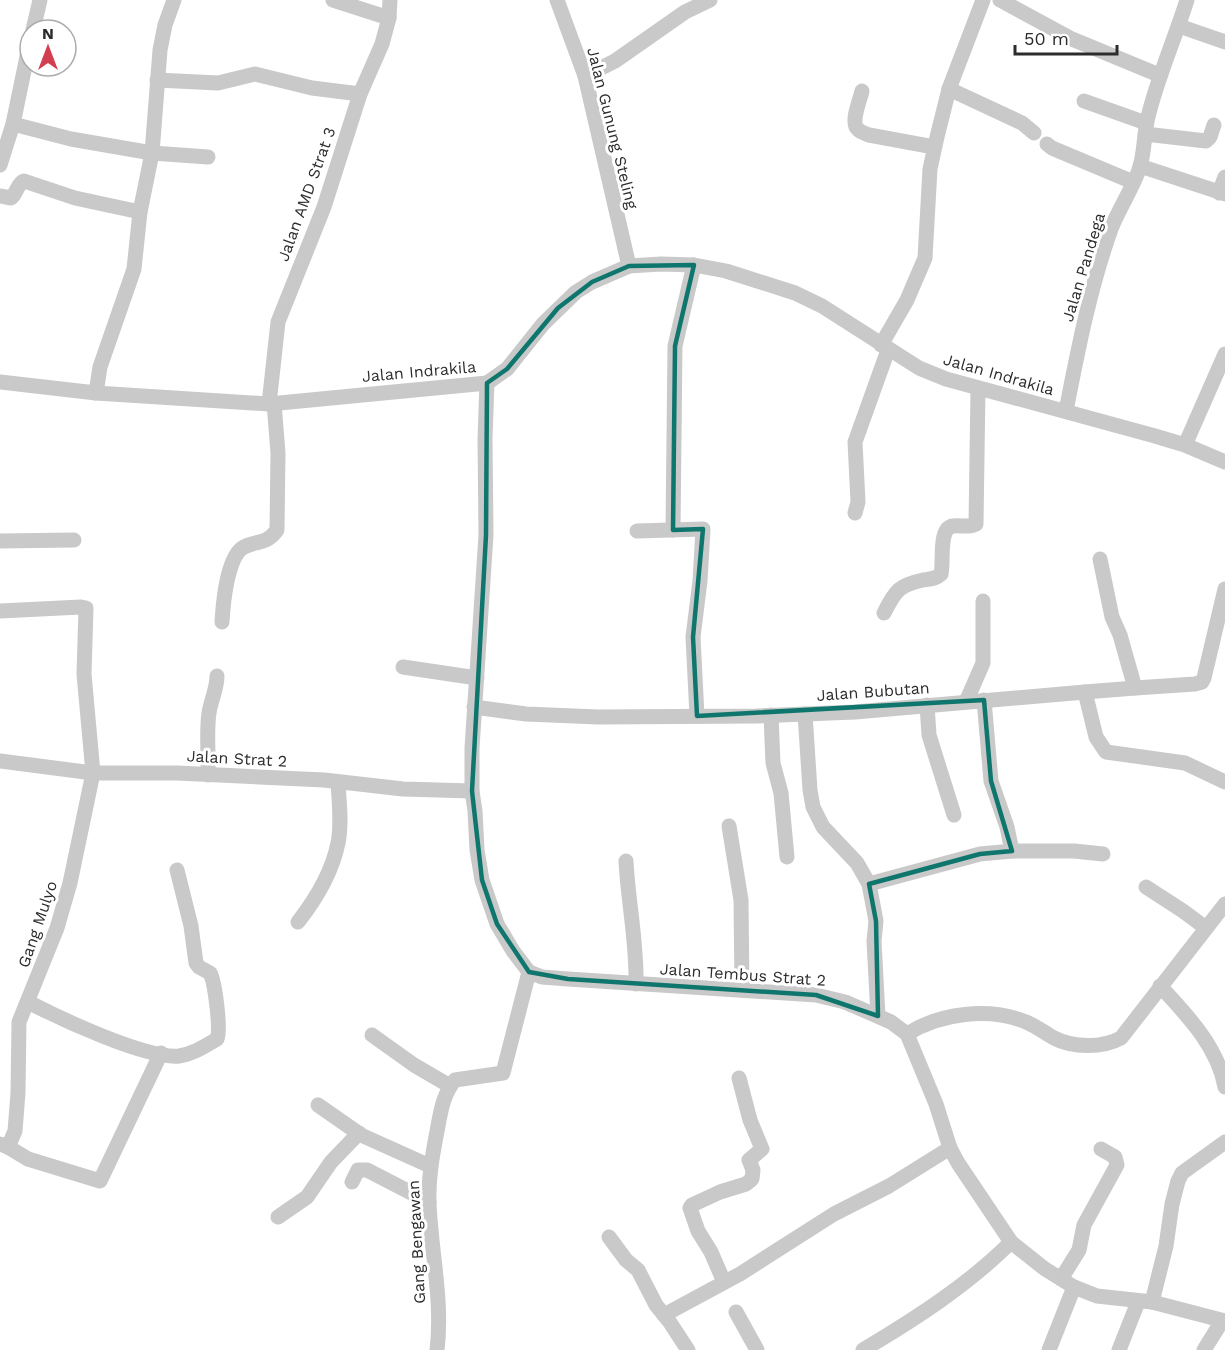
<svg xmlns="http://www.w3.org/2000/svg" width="1225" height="1350" viewBox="0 0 1225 1350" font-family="'Work Sans',sans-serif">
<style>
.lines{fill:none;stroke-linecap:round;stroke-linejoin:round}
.minor{stroke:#c9c9c9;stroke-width:15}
.marked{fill:none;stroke:#0f766e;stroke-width:4.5;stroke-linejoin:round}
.labels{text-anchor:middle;stroke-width:6;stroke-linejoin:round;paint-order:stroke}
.street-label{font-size:16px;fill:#2c2c2c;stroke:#fff}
</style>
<rect width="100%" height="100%" fill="#fff"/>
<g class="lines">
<!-- minor -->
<g class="minor">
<path d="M333 0 389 18"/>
<path d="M557 0 585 76 629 266"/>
<path d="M1000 0 1072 39 1159 75"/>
<path d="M1179 26 1225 42"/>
<path d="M33 30 40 0"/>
<path d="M585 76 615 61 685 12 710 0"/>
<path d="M157 80 218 83 255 74 312 88 360 94"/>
<path d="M949 89 1022 123 1034 133"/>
<path d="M862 91C860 100 852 118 856 127 858 131 864 133 869 135L934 147"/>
<path d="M1084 101 1146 123"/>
<path d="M13 124 71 139 152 153 160 50 165 25 174 0"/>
<path d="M1145 134 1206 141 1210 137 1214 125"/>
<path d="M1047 144 1052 148 1133 182"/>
<path d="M0 165 13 124 30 42"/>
<path d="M1140 166 1225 194"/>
<path d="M1219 193 1225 177"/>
<path d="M0 196 11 198C17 193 17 184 24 181L75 198 140 212"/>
<path d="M881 345 907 300 925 258 930 169 937 137 949 89 983 0"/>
<path d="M0 382 96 393 269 404 487 383 507 369 543 324 576 292 592 282 629 266 661 264 694 265 726 271 795 293 822 306 919 368 946 379 1155 436 1185 445 1225 462"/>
<path d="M487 383 485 438 486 535 472 748V791L475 811 477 850 482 880 497 924 513 951 529 972 542 977 568 979 816 995 845 1002 891 1022 907 1034 936 1104 950 1148 958 1163 1011 1242 1045 1269 1074 1287 1097 1296 1152 1302 1225 1321"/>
<path d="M96 393 100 367 134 269 140 212 152 153 208 157"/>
<path d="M269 404 278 322 324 207 360 94 382 44 389 18 390 0"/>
<path d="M1066 411C1078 349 1090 288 1111 229 1119 208 1133 188 1140 167 1145 149 1144 130 1149 113 1159 74 1175 38 1187 0"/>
<path d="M1185 445 1225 354"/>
<path d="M855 513 858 502 855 442 888 350"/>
<path d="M673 530 675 346 694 265"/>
<path d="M637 531 703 529 700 581 693 637 697 716"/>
<path d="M0 541 74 540"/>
<path d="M0 611 81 607 86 608 84 674 93 773 70 883 57 928 19 1022 18 1093 15 1131 8 1147 0 1144"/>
<path d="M884 613C895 591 899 585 923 580 930 579 936 579 941 574 944 562 938 528 953 526 962 525 968 528 976 524L978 389"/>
<path d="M222 622C223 605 227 556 244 547 258 540 266 545 277 530L278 453 274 403"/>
<path d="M403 667 477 678"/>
<path d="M1135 688 1195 684 1202 682 1204 678 1225 589"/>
<path d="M1085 692 1135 688 1120 635 1112 617 1100 559"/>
<path d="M966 702 983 663V601"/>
<path d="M927 705 929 735 954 815"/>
<path d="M474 707 526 714 598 717 756 716 855 712 1085 692 1096 737 1106 752 1185 763 1225 782"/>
<path d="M805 714 810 790 813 807 823 827 857 863 869 884 876 921 874 941 878 1016"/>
<path d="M771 715 773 763 781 793 787 857"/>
<path d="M0 761 93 773H177L324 780 403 789 472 791"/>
<path d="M208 775C209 755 206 734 209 713 211 700 217 689 217 676"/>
<path d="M729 826 741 900 742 990"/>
<path d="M1012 851H1074L1103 854"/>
<path d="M626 861C628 902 637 942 636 984"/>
<path d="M869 884 980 854 1012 851 1007 827 991 781 984 700"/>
<path d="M1146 887 1183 911 1206 928"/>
<path d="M298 922C316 899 332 873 338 843 342 824 339 802 338 782"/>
<path d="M1160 986C1187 1015 1218 1047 1225 1087"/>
<path d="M28 1002C59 1018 146 1059 179 1056 193 1054 205 1046 217 1039 221 1030 215 982 210 973L199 967 196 963 191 926 177 870"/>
<path d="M907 1034C940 1013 989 1007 1026 1022 1036 1026 1045 1033 1054 1038 1073 1048 1103 1048 1121 1038L1225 904"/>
<path d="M372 1035 414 1065 450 1086"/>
<path d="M318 1105 361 1135 430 1166"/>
<path d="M8 1147 28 1159 100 1181 161 1053"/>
<path d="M352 1182 358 1170H367L429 1202"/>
<path d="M278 1217 307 1197 331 1162 359 1133"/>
<path d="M609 1237 626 1260 638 1270 656 1305 669 1321 688 1350"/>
<path d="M1061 1279 1079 1250 1084 1225 1117 1165 1115 1157 1101 1149"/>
<path d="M724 1282 711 1252 698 1231 690 1208 692 1205 720 1192 746 1184 752 1179 753 1170 749 1160 762 1149 750 1120 739 1078"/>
<path d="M1152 1302 1166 1246 1172 1204 1178 1181 1182 1173 1225 1142"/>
<path d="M736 1312 757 1350"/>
<path d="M664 1315 740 1274 834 1214 889 1186 950 1148"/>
<path d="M437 1350C443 1301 431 1252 429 1203 428 1177 433 1152 438 1126 441 1109 444 1093 455 1080L503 1073 529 972"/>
<path d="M863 1350C915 1319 968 1285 1011 1242"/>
<path d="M1049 1350 1074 1287"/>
<path d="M1119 1350 1138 1302"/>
<path d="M1204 1350 1222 1321"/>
</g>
</g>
<!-- marked area -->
<path class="marked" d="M694 265 675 346 673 530 703 529 693 637 697 716 984 700 991 781 1012 851 980 854 869 884 876 921 878 1016 816 995 568 979 529 972 497 924 482 880 472 791 486 535 487 383 507 369 558 308 592 282 629 266Z"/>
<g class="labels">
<!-- street labels -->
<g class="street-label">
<text transform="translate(613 128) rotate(76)" y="6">Jalan Gunung Steling</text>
<text transform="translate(306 194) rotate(-70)" y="6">Jalan AMD Strat 3</text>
<text transform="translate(1083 267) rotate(-73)" y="6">Jalan Pandega</text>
<text transform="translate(419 371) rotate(-5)" y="6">Jalan Indrakila</text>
<text transform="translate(999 374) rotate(16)" y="6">Jalan Indrakila</text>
<text transform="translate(873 691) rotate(-4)" y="6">Jalan Bubutan</text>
<text transform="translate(237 758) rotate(3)" y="6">Jalan Strat 2</text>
<text transform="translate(37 924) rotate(-71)" y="6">Gang Mulyo</text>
<text transform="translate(743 974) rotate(4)" y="6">Jalan Tembus Strat 2</text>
<text transform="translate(416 1242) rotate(-93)" y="6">Gang Bengawan</text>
</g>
</g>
<!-- north arrow -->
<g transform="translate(48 48)"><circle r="28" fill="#ffffff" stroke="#ababab" stroke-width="1.5"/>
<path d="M0-4.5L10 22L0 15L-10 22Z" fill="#d23f51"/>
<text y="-9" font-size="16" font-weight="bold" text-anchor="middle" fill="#2c2c2c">N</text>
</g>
<!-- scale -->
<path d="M1015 45v9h102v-9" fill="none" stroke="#2c2c2c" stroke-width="3"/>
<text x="1024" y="45" font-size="18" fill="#2c2c2c" stroke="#ffffff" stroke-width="4.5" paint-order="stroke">50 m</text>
</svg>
